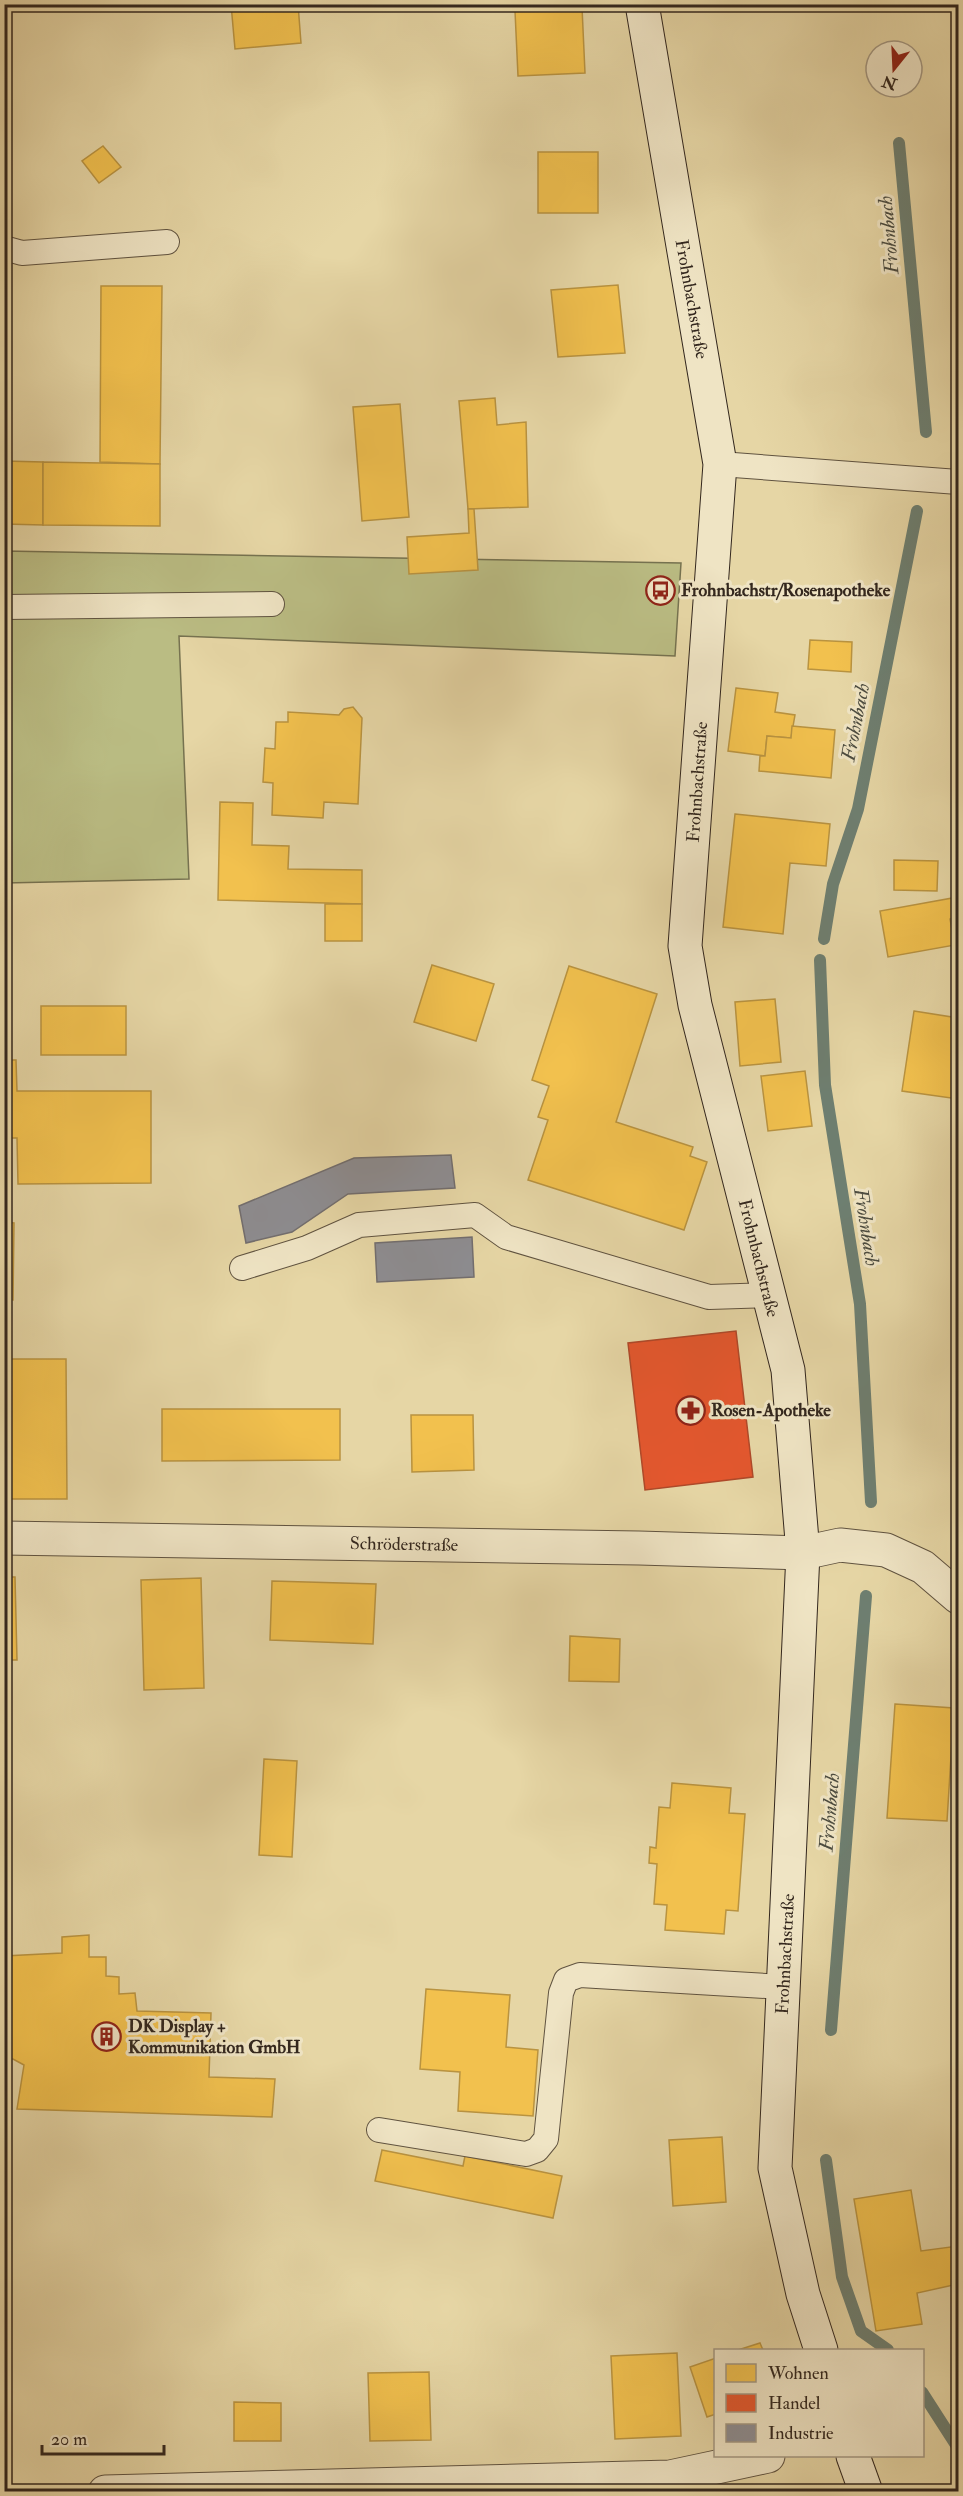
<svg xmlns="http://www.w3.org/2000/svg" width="963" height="2496" viewBox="0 0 963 2496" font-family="'IM FELL Double Pica',serif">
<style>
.green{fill:#babc83;stroke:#767250;stroke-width:1.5}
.homes{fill:#f2c14e;stroke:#b99340;stroke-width:1.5}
.shops{fill:#e4572e;stroke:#af4929;stroke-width:1.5}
.industry{fill:#8d8d92;stroke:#726e6f;stroke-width:1.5}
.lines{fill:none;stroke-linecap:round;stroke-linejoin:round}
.stream{stroke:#6e7f71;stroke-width:12}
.lane-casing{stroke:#605340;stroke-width:26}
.street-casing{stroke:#605340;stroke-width:35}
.secondary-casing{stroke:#33271e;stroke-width:35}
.lane{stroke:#efe4c4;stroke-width:24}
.street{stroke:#efe4c4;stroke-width:33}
.secondary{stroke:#efe4c4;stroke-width:33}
.labels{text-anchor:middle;stroke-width:6;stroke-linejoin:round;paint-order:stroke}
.street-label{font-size:18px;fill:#33271e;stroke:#efe4c4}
.poi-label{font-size:18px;font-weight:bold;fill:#33271e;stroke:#efe4c4;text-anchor:start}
.water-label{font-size:20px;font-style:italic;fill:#4c4c40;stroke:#efe4c4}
</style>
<rect width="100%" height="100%" fill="#e6d6a5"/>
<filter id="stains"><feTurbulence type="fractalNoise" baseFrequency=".00333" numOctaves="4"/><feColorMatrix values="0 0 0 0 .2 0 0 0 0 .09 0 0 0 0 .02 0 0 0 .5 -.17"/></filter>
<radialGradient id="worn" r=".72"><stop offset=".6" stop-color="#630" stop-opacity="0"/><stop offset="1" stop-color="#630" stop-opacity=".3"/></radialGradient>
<!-- green -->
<path class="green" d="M4 551 681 563 675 656 179 636 189 879 5 883Z"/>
<!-- homes -->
<g class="homes">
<path d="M231 4H298L301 43 235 49Z"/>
<path d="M582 7 585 73 518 76 515 11Z"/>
<path d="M4 51H9L6 148 4 147Z"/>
<path d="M103 146 121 167 99 183 82 161Z"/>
<rect x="538" y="152" width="60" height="61"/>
<path d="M618 285 625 353 558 357 551 290Z"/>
<path d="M101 286H162L160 464 100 462Z"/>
<path d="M495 398 497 425 526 422 528 507 468 509 459 401Z"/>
<path d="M400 404 409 517 362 521 353 407Z"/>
<path d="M4 461 43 462V525L4 524Z"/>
<path d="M43 462 160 464V526L43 525Z"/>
<path d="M468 509H474L478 570 409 574 407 537 469 533Z"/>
<path d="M810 640 852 642 851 672 808 669Z"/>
<path d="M736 688 778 693 775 712 795 715 791 738 767 736 765 756 728 751Z"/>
<path d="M353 707 362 718 358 804 324 802 323 818 272 815 273 783 263 782 265 748 275 749 276 722H288V712L339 715 344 709Z"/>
<path d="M792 726 835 730 831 778 759 771 760 756H765L767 736 791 738Z"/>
<path d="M220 802 253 803 252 845 289 846 288 869 362 870V904L218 900Z"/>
<path d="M735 814 830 824 826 866 790 863 783 934 723 927Z"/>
<path d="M894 860 938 861 937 891 894 890Z"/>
<path d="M958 897V917L950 919 955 945 888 957 880 911Z"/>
<rect x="325" y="904" width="37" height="37"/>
<path d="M4 909H7L9 1009H4Z"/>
<path d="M432 965 494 984 476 1041 414 1022Z"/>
<path d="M569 966 657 994 616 1122 693 1147 690 1156 707 1162 684 1230 528 1180 548 1120 538 1117 549 1086 532 1080Z"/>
<path d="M775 999 781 1062 740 1066 735 1002Z"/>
<rect x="41" y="1006" width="85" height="49"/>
<path d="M914 1011 958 1018V1099L902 1091Z"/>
<path d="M4 1060H16L17 1091H151V1183L18 1184 17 1138H4Z"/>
<path d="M805 1071 812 1126 768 1131 761 1076Z"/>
<path d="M4 1222 14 1223 13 1300 4 1299Z"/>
<path d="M4 1359H66L67 1499H4Z"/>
<path d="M162 1409H340V1460L162 1461Z"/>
<path d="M411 1415H473L474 1470 412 1472Z"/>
<path d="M4 1577H15L17 1660H4Z"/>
<path d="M201 1578 204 1688 144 1690 141 1580Z"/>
<path d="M272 1581 376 1584 373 1644 270 1640Z"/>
<path d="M570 1636 620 1639 619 1682 569 1681Z"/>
<path d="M895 1704 954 1708 947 1821 887 1818Z"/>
<path d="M264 1759 297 1761 292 1857 259 1855Z"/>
<path d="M672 1783 731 1788 729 1813 745 1814 738 1911 726 1910 724 1934 665 1930 667 1905 654 1904 657 1864 649 1863 650 1847 656 1848 659 1807 670 1808Z"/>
<path d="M89 1935V1957H106V1976L119 1977V1994L135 1993 137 2011 211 2013 209 2077 275 2079 272 2117 17 2109 24 2065 13 2059H4V1956L62 1953V1937Z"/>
<path d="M426 1989 510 1995 506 2047 538 2050 533 2116 458 2111 460 2072 420 2069Z"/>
<path d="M722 2137 726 2202 673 2206 669 2140Z"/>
<path d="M382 2150 463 2166 465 2156 562 2176 553 2218 375 2181Z"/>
<path d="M911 2190 921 2251 958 2246V2284L917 2293 922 2324 876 2331 854 2199Z"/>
<path d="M760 2343 763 2350H738Z"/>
<path d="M677 2353 681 2436 615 2439 611 2356Z"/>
<path d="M716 2358V2414L707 2417 690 2367Z"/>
<path d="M429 2372 431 2440 370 2441 368 2373Z"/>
<path d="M234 2402 281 2403V2441H234Z"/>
</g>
<!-- shops -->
<path class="shops" d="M736 1331 753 1477 645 1490 628 1343Z"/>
<!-- industry -->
<g class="industry">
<path d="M451 1155 455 1188 348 1194 292 1232 246 1243 239 1206 354 1158Z"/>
<path d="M472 1237 474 1277 377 1282 375 1243Z"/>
</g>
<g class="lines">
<!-- stream -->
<g class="stream">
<path d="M899 143 926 432"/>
<path d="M824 939 833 884 858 809 917 511"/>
<path d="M820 960 825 1085 860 1304 871 1502"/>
<path d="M831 2030 866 1596"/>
<path d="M826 2160 842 2277 861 2331 888 2350"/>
<path d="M922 2392 958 2448"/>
</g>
<defs>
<g id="lane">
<path d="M4 248 22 253 167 242"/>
<path d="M720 464 958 482"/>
<path d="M4 607 272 604"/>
<path d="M242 1268 307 1248 359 1225 475 1215 506 1237 709 1297 769 1295"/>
<path d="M379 2130 526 2154 537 2150 546 2139 561 1993 566 1980 580 1975 783 1987"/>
</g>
<g id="street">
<path d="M4 1538 639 1548 803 1553 840 1545 886 1550 923 1567 958 1597"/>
<path d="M105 2492 670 2477 768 2456"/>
</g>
<g id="secondary">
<path d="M642 4 720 464 685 946 695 1005 788 1370 803 1553 775 2168 803 2294 821 2350"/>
<path d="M853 2456 866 2492"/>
</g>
</defs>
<!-- lane casing -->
<use href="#lane" class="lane-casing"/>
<!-- street casing -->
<use href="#street" class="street-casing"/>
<!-- secondary casing -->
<use href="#secondary" class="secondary-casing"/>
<!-- lane -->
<use href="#lane" class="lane"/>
<!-- street -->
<use href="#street" class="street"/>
<!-- secondary -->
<use href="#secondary" class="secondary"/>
</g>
<!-- icons -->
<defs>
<symbol id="bus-ring" viewBox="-11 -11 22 22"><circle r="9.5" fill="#efe4c4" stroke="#8f2418" stroke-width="1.5"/><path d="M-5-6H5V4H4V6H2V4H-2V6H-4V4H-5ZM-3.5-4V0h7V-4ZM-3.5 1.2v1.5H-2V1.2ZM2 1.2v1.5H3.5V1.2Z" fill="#8f2418"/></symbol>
<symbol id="pharmacy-ring" viewBox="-11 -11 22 22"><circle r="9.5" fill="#efe4c4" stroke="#8f2418" stroke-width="1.5"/><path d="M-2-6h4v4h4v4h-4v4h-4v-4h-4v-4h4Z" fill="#8f2418"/></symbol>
<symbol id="building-ring" viewBox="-11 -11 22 22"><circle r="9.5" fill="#efe4c4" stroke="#8f2418" stroke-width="1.5"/><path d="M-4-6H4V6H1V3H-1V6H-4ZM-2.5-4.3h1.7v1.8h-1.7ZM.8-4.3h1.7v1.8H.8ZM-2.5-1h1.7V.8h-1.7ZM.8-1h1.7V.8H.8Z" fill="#8f2418"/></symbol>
</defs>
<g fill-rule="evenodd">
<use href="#bus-ring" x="644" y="574" width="33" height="33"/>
<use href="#pharmacy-ring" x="674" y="1394" width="33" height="33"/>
<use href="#building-ring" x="90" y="2020" width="33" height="33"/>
</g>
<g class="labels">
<!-- street labels -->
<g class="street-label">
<text transform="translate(692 299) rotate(80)" y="6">Frohnbachstraße</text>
<text transform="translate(697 782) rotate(-86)" y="6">Frohnbachstraße</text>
<text transform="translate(759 1258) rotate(76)" y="6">Frohnbachstraße</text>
<text transform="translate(404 1544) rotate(1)" y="6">Schröderstraße</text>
<text transform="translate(785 1954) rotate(-87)" y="6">Frohnbachstraße</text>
</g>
<!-- poi labels -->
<g class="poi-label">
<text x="681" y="596">Frohnbachstr/Rosenapotheke</text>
<text x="711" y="1416">Rosen-Apotheke</text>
<text x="128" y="2032">DK Display +<tspan x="128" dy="21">Kommunikation GmbH</tspan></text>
</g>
<!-- water labels -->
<g class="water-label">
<text transform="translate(888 235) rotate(-95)" y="7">Frohnbach</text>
<text transform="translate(855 722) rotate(-79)" y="7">Frohnbach</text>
<text transform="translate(867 1227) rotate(81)" y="7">Frohnbach</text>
<text transform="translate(829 1812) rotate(-85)" y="7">Frohnbach</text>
</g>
</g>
<!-- margin -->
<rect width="963" height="2496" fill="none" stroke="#e6d6a5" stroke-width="24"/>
<rect x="6" y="6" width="951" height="2484" fill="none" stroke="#33271e" stroke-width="3"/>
<rect x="12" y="12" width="939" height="2472" fill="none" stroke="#33271e" stroke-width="1.5"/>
<!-- legend -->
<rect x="714" y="2349" width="210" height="108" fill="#efe4c4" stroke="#a49882" stroke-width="1.5"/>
<rect x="726" y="2364" width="30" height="18" fill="#f2c14e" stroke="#a49882" stroke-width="1.5"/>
<text x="768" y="2379" font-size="18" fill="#33271e">Wohnen</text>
<rect x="726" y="2394" width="30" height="18" fill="#e4572e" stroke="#a49882" stroke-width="1.5"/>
<text x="768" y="2409" font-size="18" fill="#33271e">Handel</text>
<rect x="726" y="2424" width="30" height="18" fill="#8d8d92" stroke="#a49882" stroke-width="1.5"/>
<text x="768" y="2439" font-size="18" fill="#33271e">Industrie</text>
<!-- north arrow -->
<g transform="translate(894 69) rotate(198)"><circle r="28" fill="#efe4c4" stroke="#a49882" stroke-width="1.5"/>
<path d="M0-4.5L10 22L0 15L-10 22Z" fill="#8f2418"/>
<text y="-9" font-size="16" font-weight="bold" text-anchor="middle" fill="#33271e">N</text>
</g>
<!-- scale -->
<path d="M42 2445v9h122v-9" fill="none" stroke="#33271e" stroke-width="3"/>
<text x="51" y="2445" font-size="18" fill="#33271e" stroke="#efe4c4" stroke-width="4.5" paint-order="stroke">20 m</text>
<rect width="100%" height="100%" filter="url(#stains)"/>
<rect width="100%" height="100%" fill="url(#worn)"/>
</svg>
